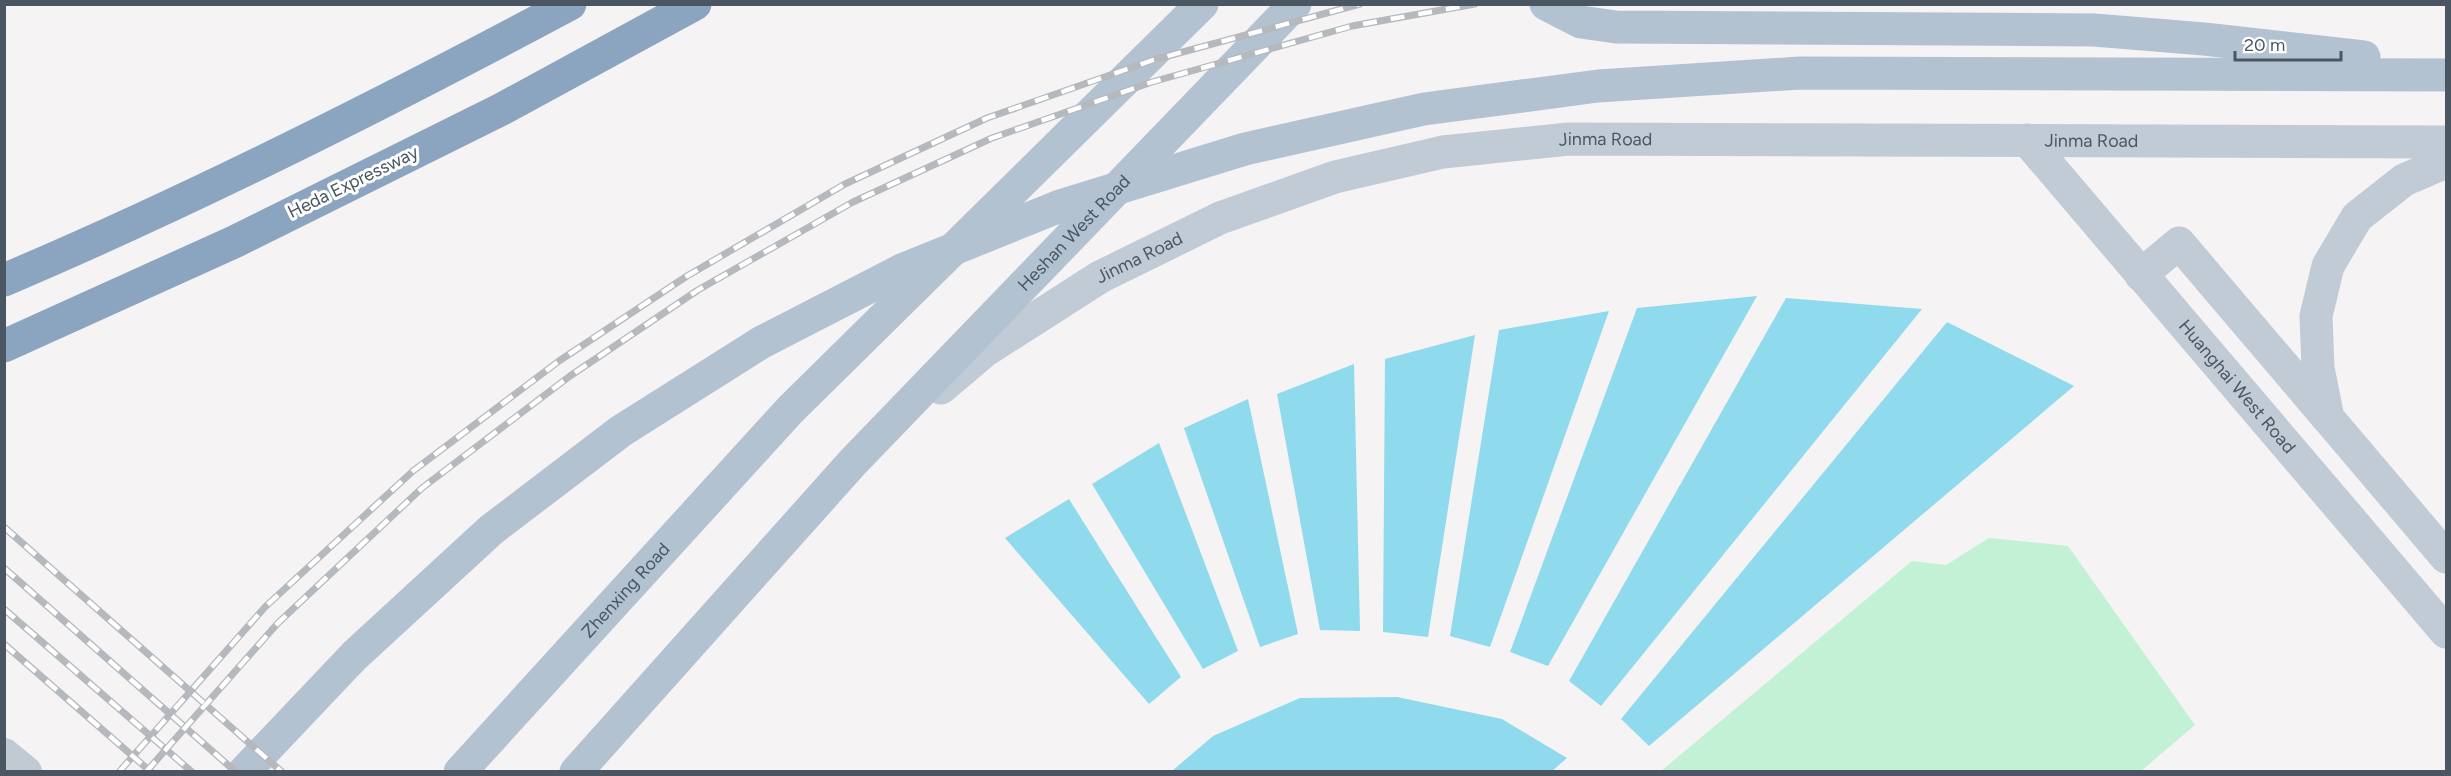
<svg xmlns="http://www.w3.org/2000/svg" width="2451" height="776" viewBox="0 0 2451 776" font-family="Figtree,sans-serif">
<style>
.green{fill:#c3f1d5}
.water{fill:#90daee}
.lines{fill:none;stroke-linecap:round;stroke-linejoin:round}
.street{stroke:#c1cad2;stroke-width:32}
.secondary{stroke:#c1cbd6;stroke-width:33}
.primary{stroke:#b3c2d1;stroke-width:33}
.highway{stroke:#8ba5c1;stroke-width:33}
.rail-casing{stroke:#b5b8bd;stroke-width:7}
.rail{stroke:#fff;stroke-width:4.5;stroke-dasharray:14;stroke-linecap:butt}
.labels{text-anchor:middle;stroke-width:6;stroke-linejoin:round;paint-order:stroke}
.street-label{font-size:18px;fill:#4a5661;stroke:#fff}
</style>
<rect width="100%" height="100%" fill="#f5f3f3"/>
<!-- green -->
<path class="green" d="M1989 538 2068 546 2195 725 2141 771H1661L1912 561 1946 565Z"/>
<!-- water -->
<g class="water">
<path d="M1757 296 1548 666 1510 652 1637 308Z"/>
<path d="M1786 298 1922 309 1601 706 1569 681Z"/>
<path d="M1609 311 1490 647 1450 636 1499 330Z"/>
<path d="M1947 322 2074 386 1649 746 1621 719Z"/>
<path d="M1475 335 1428 637 1383 632 1385 359Z"/>
<path d="M1354 364 1360 631 1320 630 1277 394Z"/>
<path d="M1248 399 1298 634 1260 647 1184 428Z"/>
<path d="M1159 443 1238 651 1203 669 1092 484Z"/>
<path d="M1069 499 1181 677 1149 704 1005 538Z"/>
<path d="M1397 697 1502 719 1567 758 1551 772 1172 771 1213 736 1300 698Z"/>
</g>
<g class="lines">
<!-- street -->
<path class="street" d="M4 754 26 772"/>
<!-- secondary -->
<g class="secondary">
<path id="s1" d="M2027 140 2446 632"/>
<path d="M2446 162 2404 180 2357 217 2328 266 2316 316 2318 368 2328 418 2446 557"/>
<path d="M2141 275 2179 243 2327 417"/>
<path id="s2" d="M941 388 986 350 1100 277 1220 218 1335 177 1443 152 1569 139 2446 142"/>
</g>
<!-- primary -->
<g class="primary">
<path d="M1546 4 1581 22 1616 27 2094 30 2204 39 2364 57"/>
<path d="M244 772 354 656 491 530 621 431 762 342 904 269 1060 206 1245 149 1424 109 1598 86 1800 73 2446 75"/>
<path id="s3" d="M460 772 790 410 1202 4"/>
<path id="s4" d="M576 772 853 462 1295 4"/>
</g>
<!-- highway -->
<g class="highway">
<path d="M4 280C197 198 385 103 570 4"/>
<path d="M4 346 234 242 502 109 695 4"/>
</g>
<defs>
<g id="rail">
<path d="M4 527 282 772"/>
<path d="M4 568 236 772"/>
<path d="M4 609 192 772"/>
<path d="M4 644 151 772"/>
<path d="M119 772 265 607 413 471 559 361 687 276 845 184 987 118 1153 60 1360 4"/>
<path d="M146 772 278 623 422 488 570 376 698 290 853 202 992 138 1152 82 1352 26 1475 4"/>
</g>
</defs>
<!-- rail casing -->
<use href="#rail" class="rail-casing"/>
<!-- rail -->
<use href="#rail" class="rail"/>
</g>
<g class="labels">
<!-- street labels -->
<g class="street-label">
<text dy="6" stroke="none"><textPath href="#s2" startOffset="724">Jinma Road</textPath></text>
<text dy="6" stroke="none"><textPath href="#s2" startOffset="1210">Jinma Road</textPath></text>
<text transform="translate(353 182) rotate(-26)" y="6">Heda Expressway</text>
<text dy="6" stroke="none"><textPath href="#s4" startOffset="734">Heshan West Road</textPath></text>
<text dy="6" stroke="none"><textPath href="#s2" startOffset="238">Jinma Road</textPath></text>
<text dy="6" stroke="none"><textPath href="#s1" startOffset="324">Huanghai West Road</textPath></text>
<text dy="6" stroke="none"><textPath href="#s3" startOffset="246">Zhenxing Road</textPath></text>
</g>
</g>
<!-- border -->
<rect width="2451" height="776" fill="none" stroke="#4a5661" stroke-width="12"/>
<!-- scale -->
<path d="M2235 51v9h106v-9" fill="none" stroke="#4a5661" stroke-width="3"/>
<text x="2244" y="51" font-size="18" fill="#4a5661" stroke="#ffffff" stroke-width="4.5" paint-order="stroke">20 m</text>
</svg>
